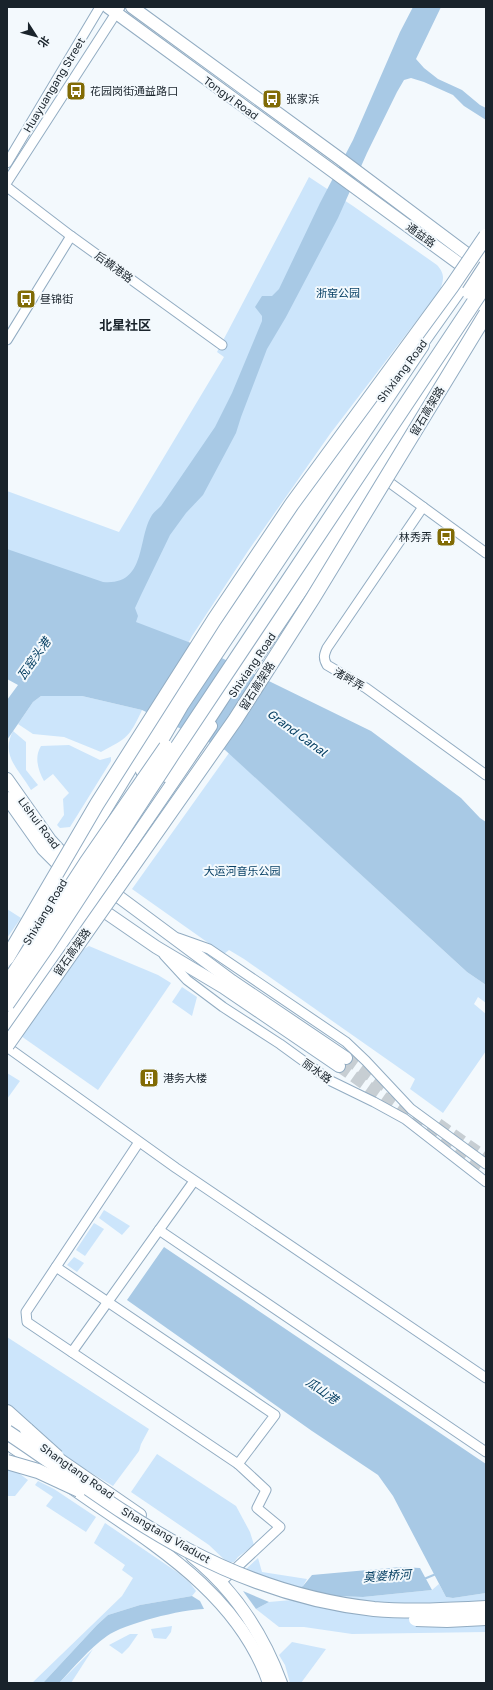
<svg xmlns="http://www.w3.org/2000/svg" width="493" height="1690" viewBox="0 0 493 1690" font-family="'Golos Text','Noto Sans SC',sans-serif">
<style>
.green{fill:#cce5fb}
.water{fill:#a8c9e5}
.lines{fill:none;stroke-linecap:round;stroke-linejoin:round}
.stream{stroke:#a8c9e5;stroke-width:2}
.major-tunnel{stroke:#c7ced3;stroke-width:12;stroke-dasharray:12 6;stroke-linecap:butt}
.minor-casing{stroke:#92acc2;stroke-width:11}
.major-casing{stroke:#92acc2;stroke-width:14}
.highway-casing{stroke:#92acc2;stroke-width:16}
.minor{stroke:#fff;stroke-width:9}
.major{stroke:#fff;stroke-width:12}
.highway{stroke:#fff;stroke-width:14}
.highway-bridge-casing{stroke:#92acc2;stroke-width:16;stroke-linecap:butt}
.highway-bridge{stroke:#fff;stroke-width:14}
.labels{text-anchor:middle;stroke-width:4;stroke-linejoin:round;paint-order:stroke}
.street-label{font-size:11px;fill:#19232b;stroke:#f3f9fd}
.poi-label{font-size:11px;fill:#19232b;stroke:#f3f9fd;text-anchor:start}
.park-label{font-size:11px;fill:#084065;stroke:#f3f9fd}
.water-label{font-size:12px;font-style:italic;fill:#013b5f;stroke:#f3f9fd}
.quarter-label{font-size:13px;font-weight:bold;fill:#19232b;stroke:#f3f9fd}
</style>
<rect width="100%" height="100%" fill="#f3f9fd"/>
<!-- green -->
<g class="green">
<path d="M309 177 353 206 437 265C445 274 444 279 440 290L330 434 248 551 192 636 182 655 7 586V491L119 532 224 357 217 352Z"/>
<path d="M41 696H82L142 710C129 738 127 738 101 752L64 737 33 734 18 724 33 702Z"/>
<path d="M13 731 26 742V770L38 785 31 790C19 769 0 756 13 731Z"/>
<path d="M69 745 100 760 111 757V761L70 827 60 828 57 825 64 815 63 799 69 793 53 774 44 781C38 770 34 757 41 746Z"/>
<path d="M229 753 467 972 486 985V1003L478 997 474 1004 486 1014V1051L443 1113 410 1089 415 1079 244 959 229 950 224 954 132 889Z"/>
<path d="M7 909 21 918 7 938Z"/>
<path d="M89 946 158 975 171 983 98 1090 21 1036 84 949Z"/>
<path d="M182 987 197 997 192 1016 172 1002Z"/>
<path d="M7 1073 20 1081 7 1099Z"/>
<path d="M104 1210 130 1226 122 1235 99 1218Z"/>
<path d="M94 1223 104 1229 85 1256 76 1250Z"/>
<path d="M74 1257 84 1263 77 1272 67 1265Z"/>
<path d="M7 1337 149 1429 141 1444 139 1451 113 1486 73 1462 7 1416Z"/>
<path d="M157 1454 236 1506 250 1532 254 1545 238 1557 234 1562 228 1563 209 1545 131 1492Z"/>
<path d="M7 1457 20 1474 28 1480 15 1496H7Z"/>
<path d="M38 1481 54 1489 96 1517 86 1532 46 1506 53 1497 35 1485Z"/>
<path d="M105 1523 177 1572 190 1583 196 1591 192 1596 140 1605 108 1615 97 1625 43 1683H32L122 1596 133 1578 122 1570 125 1565 94 1543Z"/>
<path d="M258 1558 262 1572 307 1579 303 1586 299 1588 245 1570Z"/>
<path d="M439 1584 446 1597 453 1598 486 1593V1632L352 1634 304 1627H279L256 1609 269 1602 336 1596 363 1597 432 1590Z"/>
<path d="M172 1626 171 1632 166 1639 154 1638 151 1629Z"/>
<path d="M130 1634H138L129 1647 122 1654 109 1645Z"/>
<path d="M292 1642 326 1649 301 1683H290L285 1665 279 1655Z"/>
<path d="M93 1649 71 1683H59Z"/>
</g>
<!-- water -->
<g class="water">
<path d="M413 7H441L416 59 424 68 438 79 462 90 480 105 486 108V120L464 106 453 95 424 82 411 78 404 80 397 92 367 153 338 218 286 317 267 349 241 417 236 433 203 495 186 513 170 535 141 595 135 608 138 616 136 622 191 643 371 731 461 798 480 818 486 822V985L467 972 225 750 142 710 82 696H41L33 702 7 740V700L18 685 7 679V549L103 582C147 586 137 538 152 515 154 512 158 509 161 506L215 427 232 393 262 321V316L255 307 262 296H272L279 289 320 203 353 140 400 32Z"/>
<path d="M164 1247 486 1464V1593L453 1598 446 1597 393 1496 378 1475 312 1431 127 1300Z"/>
<path d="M401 1567 420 1568 432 1590 363 1597 336 1596 299 1588 303 1586 312 1575Z"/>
<path d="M243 1591 269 1602 256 1609Z"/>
<path d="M192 1596 200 1601 204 1609C183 1609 123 1624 107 1636 89 1649 74 1667 59 1683H43L97 1625 108 1615 140 1605Z"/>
</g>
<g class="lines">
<!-- stream -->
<path class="stream" d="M424 1579 436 1574"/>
<!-- major-tunnel -->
<g class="major-tunnel">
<path d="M346 1058 392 1091"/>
<path d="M339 1066 486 1170"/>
<path d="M438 1124 486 1158"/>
</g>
<defs>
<g id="minor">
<path d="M7 163 100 7"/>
<path d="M7 182 120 7"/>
<path d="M7 187 71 236 222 345"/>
<path d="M7 340 71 236"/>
<path d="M382 477 486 553"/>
<path d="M423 507 327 648C324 655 323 658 327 665L366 688 486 775"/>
<path d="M178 938 209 949 346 1042 366 1061 411 1109 486 1164"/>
<path d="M164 955 187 980 223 1007 280 1044 331 1081 374 1102 405 1119 486 1182"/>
<path d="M7 1047 176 1168 486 1378"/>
<path d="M139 1142 26 1312 27 1322 238 1464 266 1490 257 1508 280 1527 220 1583"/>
<path d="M159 1230 486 1452"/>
<path d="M56 1267 275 1415 238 1464"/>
<path d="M72 1352 194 1181"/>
</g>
<g id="major">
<path d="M108 7 472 273"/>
<path d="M132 7 339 158 479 263"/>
<path d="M416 352 486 253"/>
<path d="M451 357 486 300"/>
<path d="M250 667 379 475 424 402"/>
<path d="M7 779 50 840 72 864"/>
<path d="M7 798 43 849 66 872"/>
<path d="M107 888 232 981 346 1058"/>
<path d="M95 905 156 947 223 987 339 1066"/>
<path d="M42 919 67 873 140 753 261 569 345 446 366 418"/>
<path d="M7 1024C75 924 144 826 211 726"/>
<path d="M7 1423 28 1438"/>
<path d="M7 1443 51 1473"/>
<path d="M50 1453 140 1515"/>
<path d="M71 1487C146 1540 237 1590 269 1683"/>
<path d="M192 1556C233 1589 263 1634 281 1683"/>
</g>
<g id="highway">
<path d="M143 771 182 704 422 345"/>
<path d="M166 775 205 724 405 418 456 349"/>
<path d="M7 1412 27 1430"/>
</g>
</defs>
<!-- minor casing -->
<use href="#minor" class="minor-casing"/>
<!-- major casing -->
<use href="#major" class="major-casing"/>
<!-- highway casing -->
<use href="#highway" class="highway-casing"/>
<!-- minor -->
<use href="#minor" class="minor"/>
<!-- major -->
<use href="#major" class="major"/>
<!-- highway -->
<use href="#highway" class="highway"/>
<defs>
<g id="highway-bridge">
<path d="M469 292 486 266"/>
<path d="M7 958 97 804 214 620 292 504 452 286 486 236"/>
<path d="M7 984 86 863 166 747"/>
<path d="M7 1004 48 945 172 755 486 284"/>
<path d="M7 1045 235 720 313 598 486 314"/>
<path d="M27 1430 57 1457"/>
<path d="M7 1432C66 1471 124 1517 187 1550 244 1580 309 1602 374 1609 411 1612 449 1610 486 1608"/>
<path d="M7 1462 38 1471 79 1490"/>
<path d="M416 1619 447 1620 486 1618"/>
</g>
</defs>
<!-- highway-bridge casing -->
<use href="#highway-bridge" class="highway-bridge-casing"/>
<!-- highway-bridge -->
<use href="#highway-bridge" class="highway-bridge"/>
</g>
<!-- icons -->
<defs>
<symbol id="bus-square" viewBox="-11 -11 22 22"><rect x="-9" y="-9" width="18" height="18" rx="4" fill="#816b05" stroke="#f3f9fd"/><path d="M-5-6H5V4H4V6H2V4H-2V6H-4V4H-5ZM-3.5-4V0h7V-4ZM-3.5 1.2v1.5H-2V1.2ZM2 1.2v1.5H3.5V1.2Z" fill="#fff"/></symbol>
<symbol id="building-square" viewBox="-11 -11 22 22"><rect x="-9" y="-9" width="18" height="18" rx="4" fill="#816b05" stroke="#f3f9fd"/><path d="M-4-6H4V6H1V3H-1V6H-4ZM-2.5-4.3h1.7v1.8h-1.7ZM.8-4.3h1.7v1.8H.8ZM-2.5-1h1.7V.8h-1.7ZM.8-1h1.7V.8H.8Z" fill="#fff"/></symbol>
</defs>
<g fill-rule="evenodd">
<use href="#bus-square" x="65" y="80" width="22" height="22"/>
<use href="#bus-square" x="261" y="88" width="22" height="22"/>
<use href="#bus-square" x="15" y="288" width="22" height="22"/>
<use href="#bus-square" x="435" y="526" width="22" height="22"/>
<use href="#building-square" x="138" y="1067" width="22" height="22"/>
</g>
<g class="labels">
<!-- street labels -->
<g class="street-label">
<text transform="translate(54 85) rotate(-59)" y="4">Huayuangang Street</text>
<text transform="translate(231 98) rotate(36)" y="4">Tongyi Road</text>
<text transform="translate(421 235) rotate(36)" y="4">通益路</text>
<text transform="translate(114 267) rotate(36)" y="4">后横港路</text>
<text transform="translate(402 371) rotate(-53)" y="4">Shixiang Road</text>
<text transform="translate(427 411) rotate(-59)" y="4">留石高架路</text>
<text transform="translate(252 665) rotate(-56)" y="4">Shixiang Road</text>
<text transform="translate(349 679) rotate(30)" y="4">渚畔弄</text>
<text transform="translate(257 686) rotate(-57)" y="4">留石高架路</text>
<text transform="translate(39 823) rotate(53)" y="4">Lishui Road</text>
<text transform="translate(45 912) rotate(-59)" y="4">Shixiang Road</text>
<text transform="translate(72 952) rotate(-55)" y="4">留石高架路</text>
<text transform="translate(317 1071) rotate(35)" y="4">丽水路</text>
<text transform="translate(77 1471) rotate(35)" y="4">Shangtang Road</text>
<text transform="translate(166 1535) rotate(30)" y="4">Shangtang Viaduct</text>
</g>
<!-- poi labels -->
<g class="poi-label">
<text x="90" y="95">花园岗街通益路口</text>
<text x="286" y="103">张家浜</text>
<text x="40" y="303">昼锦街</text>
<text x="432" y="541" text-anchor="end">林秀弄</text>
<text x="163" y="1082">港务大楼</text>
</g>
<!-- park labels -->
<g class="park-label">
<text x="338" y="297">浙窑公园</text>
<text x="242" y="875">大运河音乐公园</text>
</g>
<!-- water labels -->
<g class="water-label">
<text transform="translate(34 659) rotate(-55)" y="4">瓦窑头港</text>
<text transform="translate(297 733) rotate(36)" y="4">Grand Canal</text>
<text transform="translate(322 1391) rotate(35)" y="4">瓜山港</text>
<text transform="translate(387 1576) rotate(-4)" y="4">莫婆桥河</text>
</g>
<!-- quarter labels -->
<g class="quarter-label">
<text x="125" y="330">北星社区</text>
</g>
</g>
<!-- border -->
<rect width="493" height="1690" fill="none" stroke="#19232b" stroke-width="16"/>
<!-- north arrow -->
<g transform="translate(36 36) rotate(126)" stroke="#f3f9fd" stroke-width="3" paint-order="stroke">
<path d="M0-3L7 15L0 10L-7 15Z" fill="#19232b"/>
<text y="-6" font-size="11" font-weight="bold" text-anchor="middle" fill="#19232b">北</text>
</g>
</svg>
